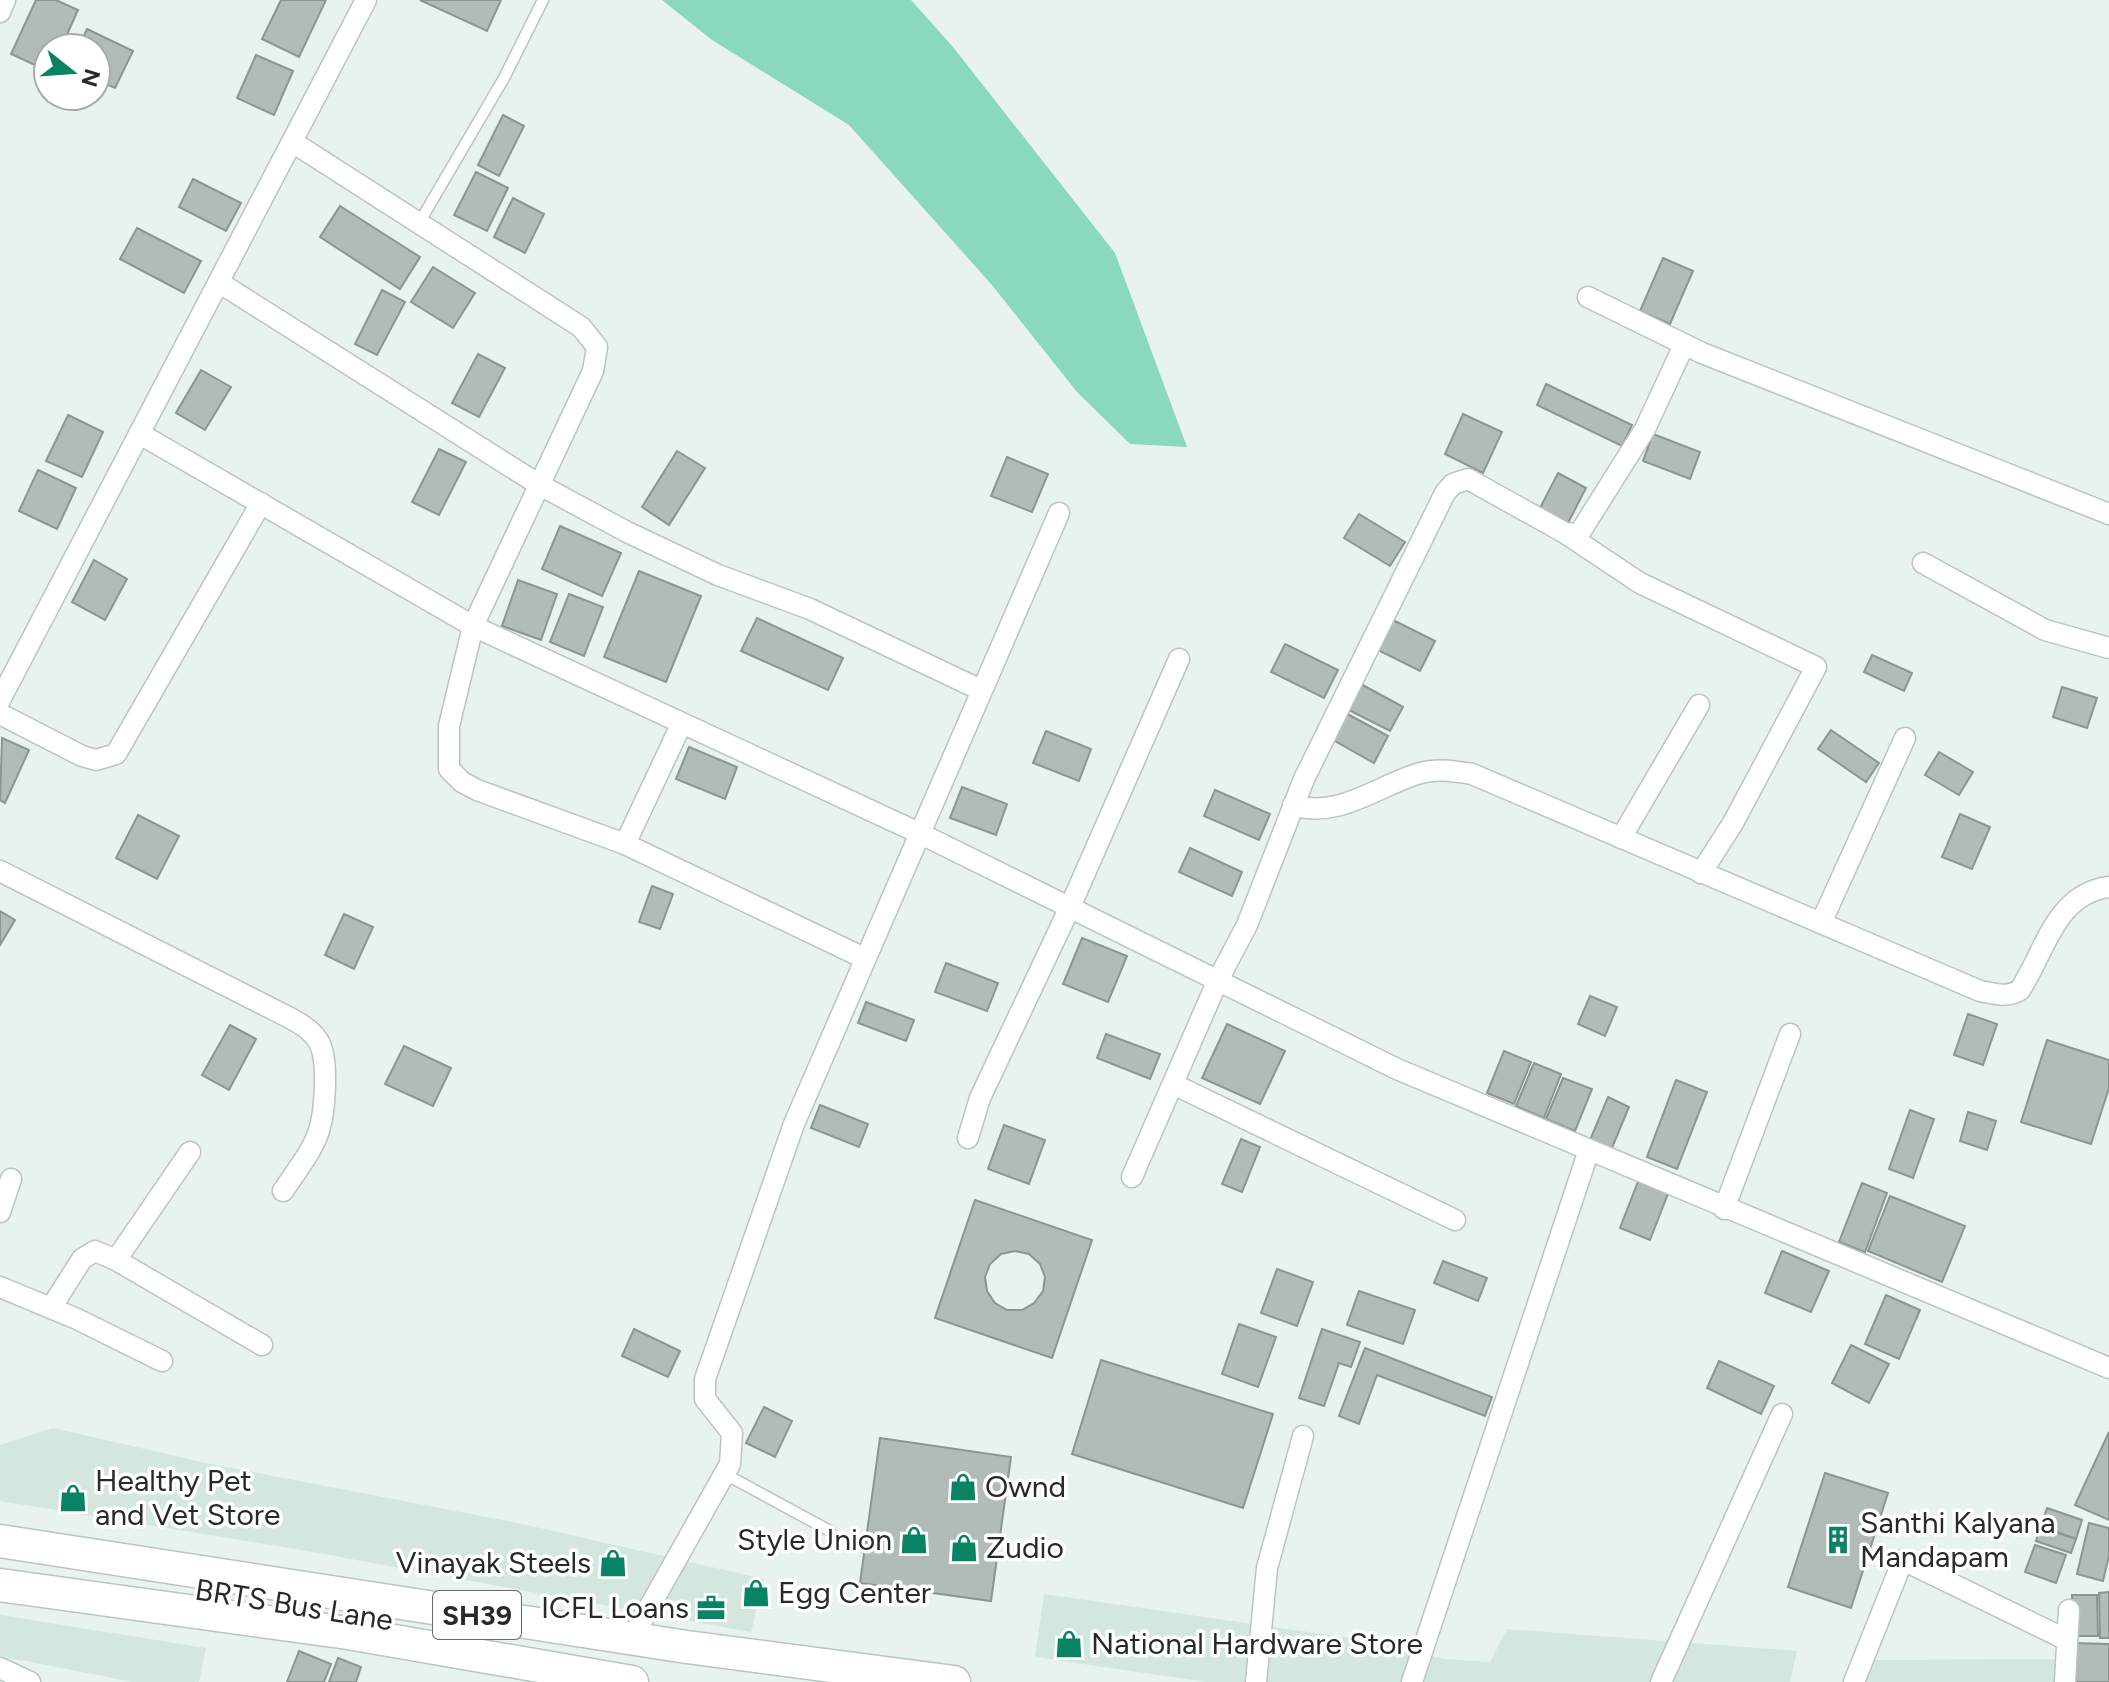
<svg xmlns="http://www.w3.org/2000/svg" width="2109" height="1682" viewBox="0 0 2109 1682" font-family="Figtree,sans-serif">
<style>
.built{fill:#d4e7df}
.green{fill:#8ad9bc}
.building{fill:#b1bbb7;stroke:#8c9691;stroke-width:2;fill-rule:evenodd}
.lines{fill:none;stroke-linecap:round;stroke-linejoin:round}
.lane-casing{stroke:#bac5c0;stroke-width:13}
.street-casing{stroke:#bac5c0;stroke-width:23}
.primary-casing{stroke:#bac5c0;stroke-width:35}
.lane{stroke:#fff;stroke-width:10}
.street{stroke:#fff;stroke-width:20}
.primary{stroke:#fff;stroke-width:32}
.labels{text-anchor:middle;stroke-width:7;stroke-linejoin:round;paint-order:stroke}
.shield{fill:#fff;stroke:#676a68;stroke-width:2}
.shield-label{font-size:28px;font-weight:bold;fill:#262a28}
.poi-label{font-size:30px;fill:#262a28;stroke:#fff;text-anchor:start}
.street-label{font-size:30px;fill:#262a28;stroke:#fff}
</style>
<rect width="100%" height="100%" fill="#e8f2ee"/>
<!-- built -->
<g class="built">
<path d="M53 1428 206 1463 518 1523 764 1579 751 1632 296 1549 0 1501V1445Z"/>
<path d="M1044 1594 1344 1637 1444 1659 1490 1662 1507 1629 1797 1651 1790 1682H1207L1035 1657Z"/>
<path d="M0 1615 206 1648 199 1682H133L0 1656Z"/>
<path d="M2093 1659 2109 1682H1864L1873 1660Z"/>
</g>
<!-- green -->
<path class="green" d="M662 0H911L953 47 1115 253 1187 447 1130 444 1077 392 992 285 849 125 712 40Z"/>
<!-- building -->
<g class="building">
<path d="M36 0H56L78 10 61 48H48V71L11 54Z"/>
<path d="M281 0H326L299 57 262 39Z"/>
<path d="M420 0H501L487 31Z"/>
<path d="M87 29 133 51 115 88 96 79V48H78Z"/>
<path d="M256 55 293 71 274 115 237 98Z"/>
<path d="M503 115 524 126 499 176 478 165Z"/>
<path d="M476 172 508 188 487 231 454 215Z"/>
<path d="M193 179 241 203 226 231 179 207Z"/>
<path d="M513 198 544 214 525 253 494 237Z"/>
<path d="M340 206 420 257 400 289 320 237Z"/>
<path d="M137 228 201 261 184 293 120 259Z"/>
<path d="M1663 258 1693 271 1670 324 1640 311Z"/>
<path d="M433 267 475 293 453 328 411 302Z"/>
<path d="M382 290 405 302 377 355 355 344Z"/>
<path d="M478 354 505 368 479 417 452 403Z"/>
<path d="M201 370 231 387 205 430 176 413Z"/>
<path d="M1546 384 1632 425 1622 446 1537 405Z"/>
<path d="M1463 414 1502 432 1483 473 1445 454Z"/>
<path d="M68 415 103 432 82 477 46 461Z"/>
<path d="M1653 434 1700 452 1690 479 1643 461Z"/>
<path d="M439 449 466 462 439 515 412 502Z"/>
<path d="M677 451 705 468 669 525 642 507Z"/>
<path d="M1007 457 1048 474 1032 512 991 496Z"/>
<path d="M38 470 76 488 57 529 19 511Z"/>
<path d="M1558 473 1586 488 1568 523 1540 508Z"/>
<path d="M1359 514 1405 542 1390 566 1344 538Z"/>
<path d="M560 526 621 553 602 596 542 569Z"/>
<path d="M94 560 127 579 105 620 72 602Z"/>
<path d="M639 571 701 596 666 682 604 657Z"/>
<path d="M518 580 557 594 541 640 502 626Z"/>
<path d="M569 594 603 607 584 656 550 642Z"/>
<path d="M757 618 843 658 828 690 741 651Z"/>
<path d="M1389 618 1435 641 1420 671 1374 648Z"/>
<path d="M1285 644 1338 670 1324 698 1271 672Z"/>
<path d="M1872 655 1912 673 1904 691 1864 672Z"/>
<path d="M1359 683 1403 707 1390 731 1345 708Z"/>
<path d="M2062 687 2097 698 2087 728 2053 717Z"/>
<path d="M1342 711 1388 736 1374 763 1328 737Z"/>
<path d="M1831 730 1879 763 1866 782 1818 749Z"/>
<path d="M1046 731 1091 749 1079 781 1033 763Z"/>
<path d="M2 738 29 750 5 803 0 800Z"/>
<path d="M689 747 737 767 725 799 676 779Z"/>
<path d="M1939 752 1973 772 1959 795 1925 775Z"/>
<path d="M962 787 1007 804 996 835 950 818Z"/>
<path d="M1215 790 1270 814 1259 840 1204 816Z"/>
<path d="M1960 814 1990 827 1972 869 1942 857Z"/>
<path d="M138 815 179 836 157 879 116 858Z"/>
<path d="M1190 848 1242 872 1232 896 1179 872Z"/>
<path d="M652 886 673 894 660 929 639 922Z"/>
<path d="M0 911 15 920 0 945Z"/>
<path d="M344 914 373 927 354 969 325 955Z"/>
<path d="M1082 938 1127 956 1108 1002 1063 984Z"/>
<path d="M946 963 998 983 987 1011 935 992Z"/>
<path d="M1590 996 1617 1007 1605 1036 1578 1024Z"/>
<path d="M866 1002 914 1020 906 1041 858 1023Z"/>
<path d="M1968 1014 1997 1024 1983 1065 1954 1055Z"/>
<path d="M1227 1024 1285 1051 1260 1104 1202 1078Z"/>
<path d="M230 1025 256 1039 229 1090 202 1075Z"/>
<path d="M1106 1034 1160 1054 1150 1079 1097 1058Z"/>
<path d="M2047 1040 2109 1060V1088L2091 1144 2021 1122Z"/>
<path d="M404 1046 451 1068 433 1106 385 1084Z"/>
<path d="M1504 1051 1531 1062 1514 1104 1487 1093Z"/>
<path d="M1534 1063 1561 1074 1544 1118 1516 1106Z"/>
<path d="M1563 1078 1592 1089 1575 1131 1546 1119Z"/>
<path d="M1676 1080 1707 1092 1677 1169 1647 1157Z"/>
<path d="M1608 1097 1629 1107 1612 1148 1590 1140Z"/>
<path d="M820 1105 868 1124 859 1147 811 1128Z"/>
<path d="M1910 1110 1934 1119 1913 1178 1889 1169Z"/>
<path d="M1968 1112 1996 1121 1987 1150 1960 1141Z"/>
<path d="M1004 1125 1045 1140 1029 1184 988 1169Z"/>
<path d="M1241 1139 1260 1147 1242 1192 1222 1184Z"/>
<path d="M1639 1179 1669 1191 1650 1240 1620 1228Z"/>
<path d="M1862 1183 1887 1193 1865 1252 1839 1242Z"/>
<path d="M1890 1196 1965 1226 1942 1282 1868 1251Z"/>
<path d="M975 1200 1092 1240 1052 1358 935 1318ZM1015 1251 1029 1254 1040 1264 1045 1277 1043 1291 1034 1303 1022 1310H1007L995 1303 987 1291 985 1277 990 1264 1001 1254Z"/>
<path d="M1782 1251 1829 1271 1811 1312 1765 1293Z"/>
<path d="M1443 1261 1487 1278 1478 1301 1434 1283Z"/>
<path d="M1277 1269 1313 1282 1297 1326 1261 1313Z"/>
<path d="M1359 1291 1415 1310 1403 1344 1347 1325Z"/>
<path d="M1886 1295 1920 1310 1899 1359 1865 1344Z"/>
<path d="M1239 1324 1276 1337 1258 1387 1222 1374Z"/>
<path d="M634 1329 680 1351 668 1377 622 1356Z"/>
<path d="M1322 1329 1360 1342 1351 1367 1339 1363 1324 1406 1299 1398Z"/>
<path d="M1851 1345 1889 1364 1869 1403 1832 1383Z"/>
<path d="M1365 1348 1492 1397 1485 1416 1377 1375 1359 1424 1339 1416Z"/>
<path d="M1101 1360 1273 1414 1243 1508 1072 1454Z"/>
<path d="M1719 1361 1774 1386 1761 1414 1707 1388Z"/>
<path d="M764 1407 792 1421 775 1457 746 1443Z"/>
<path d="M2109 1432V1520L2075 1505Z"/>
<path d="M880 1438 1011 1457 991 1601 860 1583Z"/>
<path d="M1825 1473 1888 1493 1851 1608 1788 1587Z"/>
<path d="M2047 1508 2082 1520 2076 1539 2041 1526Z"/>
<path d="M2089 1523 2109 1528V1556L2103 1581 2077 1574Z"/>
<path d="M2040 1527 2076 1539 2071 1553 2036 1541Z"/>
<path d="M2035 1545 2066 1555 2056 1583 2025 1572Z"/>
<path d="M2109 1592V1638H2100L2099 1593Z"/>
<path d="M2072 1595H2097L2098 1636H2073Z"/>
<path d="M2072 1643 2109 1644V1682H2071Z"/>
<path d="M299 1651 331 1664 324 1682H287Z"/>
<path d="M338 1658 361 1667 356 1682H329Z"/>
</g>
<g class="lines">
<defs>
<g id="lane">
<path d="M419 223 504 78 543 0"/>
<path d="M725 1474 830 1531"/>
</g>
<g id="street">
<path d="M0 12 5 0"/>
<path d="M294 143 581 327 597 347 593 371 473 626 449 726V769L462 782 477 790 625 844 864 958"/>
<path d="M220 283 538 484 627 532 718 575 810 609 981 690"/>
<path d="M1588 297 1702 353 2109 514"/>
<path d="M140 434 473 626 919 833 1397 1069 2109 1368"/>
<path d="M1565 533 1640 583 1816 667 1733 823 1701 873"/>
<path d="M1923 563 2045 630 2109 648"/>
<path d="M0 700 366 0"/>
<path d="M0 714 82 756 96 760 116 754 261 503"/>
<path d="M1293 805C1338 819 1376 787 1417 774 1436 768 1453 771 1472 774L1980 991C1995 994 2007 998 2020 990 2045 952 2055 894 2109 887"/>
<path d="M1621 838 1699 705"/>
<path d="M625 844 681 725"/>
<path d="M0 871 290 1018C319 1033 325 1045 325 1077 325 1136 315 1144 283 1191"/>
<path d="M1821 923 1905 738"/>
<path d="M1173 1084 1455 1220"/>
<path d="M968 1138 980 1098 1070 907 1179 659"/>
<path d="M1132 1177 1218 980 1247 925 1304 779 1445 493 1453 484 1468 479 1565 533 1579 534 1645 429 1684 345"/>
<path d="M1724 1209 1790 1034"/>
<path d="M0 1212 11 1179"/>
<path d="M116 1260 190 1152"/>
<path d="M0 1287 77 1319 162 1361"/>
<path d="M51 1308 82 1259 95 1251 116 1260 262 1345"/>
<path d="M632 1638 730 1464 732 1433 705 1399V1379L794 1124 1059 513"/>
<path d="M0 1668 30 1682"/>
<path d="M1256 1682 1267 1568 1303 1436"/>
<path d="M1412 1682 1589 1150"/>
<path d="M1661 1682 1782 1414"/>
<path d="M1854 1682 1903 1560 2067 1640"/>
<path d="M2065 1682 2069 1610"/>
</g>
<g id="primary">
<path d="M0 1541 687 1647 954 1682"/>
<path d="M0 1585 348 1633 632 1682"/>
</g>
</defs>
<!-- lane casing -->
<use href="#lane" class="lane-casing"/>
<!-- street casing -->
<use href="#street" class="street-casing"/>
<!-- primary casing -->
<use href="#primary" class="primary-casing"/>
<!-- lane -->
<use href="#lane" class="lane"/>
<!-- street -->
<use href="#street" class="street"/>
<!-- primary -->
<use href="#primary" class="primary"/>
</g>
<!-- icons -->
<defs>
<symbol id="shop-bare" viewBox="-9 -9 18 18"><path d="M-5-2.5h2.3a2.7 3.5 0 0 1 5.4 0H5L5.5 6h-11ZM-1.5-2.5h3a1.5 2.3 0 0 0-3 0Z" fill="#088364" stroke="#fff" stroke-width="2.5" paint-order="stroke"/></symbol>
<symbol id="building-bare" viewBox="-9 -9 18 18"><path d="M-4-6H4V6H1V3H-1V6H-4ZM-2.5-4.3h1.7v1.8h-1.7ZM.8-4.3h1.7v1.8H.8ZM-2.5-1h1.7V.8h-1.7ZM.8-1h1.7V.8H.8Z" fill="#088364" stroke="#fff" stroke-width="2.5" paint-order="stroke"/></symbol>
<symbol id="office-bare" viewBox="-9 -9 18 18"><path d="M-6-3h4V-5.5h4V-3h4V5H-6ZM-1-4.5V-3h2v-1.5ZM-6 0V1H6V0Z" fill="#088364" stroke="#fff" stroke-width="2.5" paint-order="stroke"/></symbol>
</defs>
<g fill-rule="evenodd">
<use href="#shop-bare" x="943" y="1467" width="40" height="40"/>
<use href="#shop-bare" x="53" y="1478" width="40" height="40"/>
<use href="#shop-bare" x="894" y="1520" width="40" height="40"/>
<use href="#building-bare" x="1818" y="1520" width="40" height="40"/>
<use href="#shop-bare" x="944" y="1528" width="40" height="40"/>
<use href="#shop-bare" x="593" y="1543" width="40" height="40"/>
<use href="#shop-bare" x="736" y="1573" width="40" height="40"/>
<use href="#office-bare" x="691" y="1588" width="40" height="40"/>
<use href="#shop-bare" x="1049" y="1624" width="40" height="40"/>
</g>
<g class="labels">
<!-- shield labels -->
<rect class="shield" x="433" y="1591" width="88" height="48" rx="6"/>
<g class="shield-label">
<text x="477" y="1625">SH39</text>
</g>
<!-- poi labels -->
<g class="poi-label">
<text x="95" y="1491">Healthy Pet<tspan x="95" dy="34">and Vet Store</tspan></text>
<text x="985" y="1497">Ownd</text>
<text x="1860" y="1533">Santhi Kalyana<tspan x="1860" dy="34">Mandapam</tspan></text>
<text x="892" y="1550" text-anchor="end">Style Union</text>
<text x="986" y="1558">Zudio</text>
<text x="591" y="1573" text-anchor="end">Vinayak Steels</text>
<text x="778" y="1603">Egg Center</text>
<text x="689" y="1618" text-anchor="end">ICFL Loans</text>
<text x="1091" y="1654">National Hardware Store</text>
</g>
<!-- street labels -->
<g class="street-label">
<text transform="translate(294 1605) rotate(9)" y="10">BRTS Bus Lane</text>
</g>
</g>
<!-- north arrow -->
<g transform="translate(72 72) rotate(107)"><circle r="38" fill="#ffffff" stroke="#a8aaa9" stroke-width="2"/>
<path d="M0-6L14 30L0 20L-14 30Z" fill="#088364"/>
<text y="-12" font-size="22" font-weight="bold" text-anchor="middle" fill="#262a28">N</text>
</g>
</svg>
